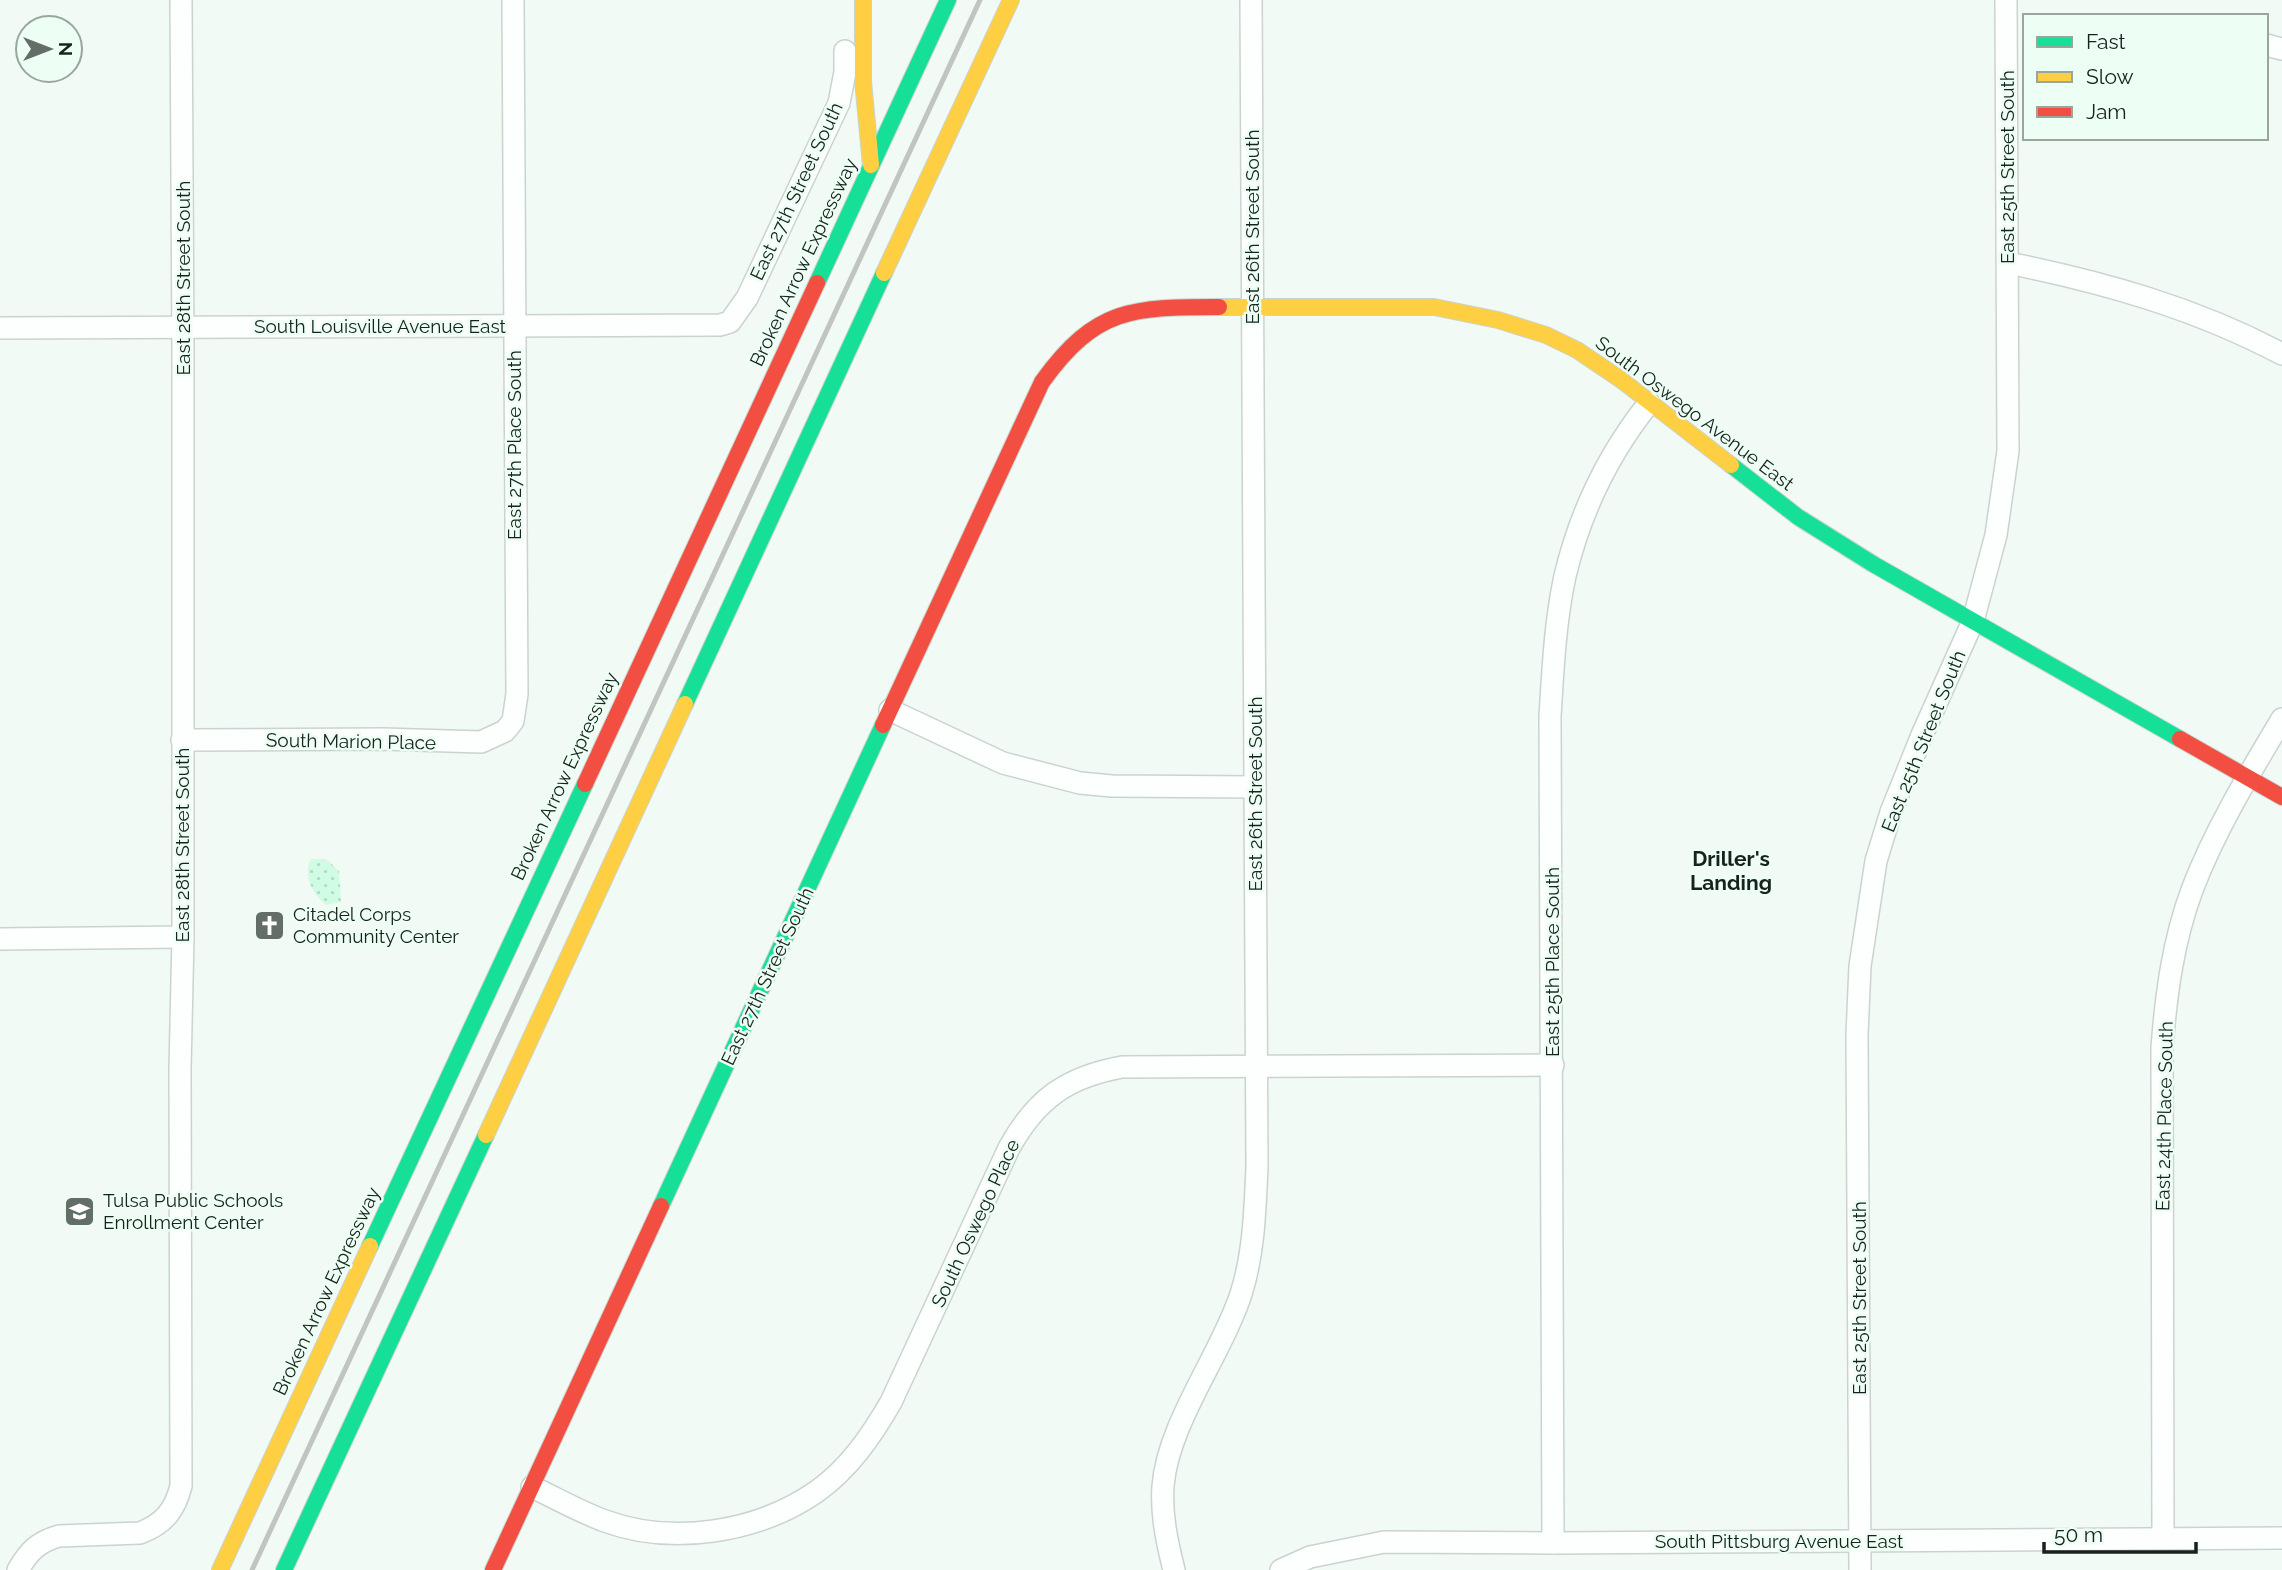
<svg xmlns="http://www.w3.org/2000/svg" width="2282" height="1570" viewBox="0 0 2282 1570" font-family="Raleway,sans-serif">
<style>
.park{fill:url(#park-dots)}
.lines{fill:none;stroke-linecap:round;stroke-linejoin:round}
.street-casing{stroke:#cad4ce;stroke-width:24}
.fast-casing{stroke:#cad4ce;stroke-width:18}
.slow-casing{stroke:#cad4ce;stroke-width:18}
.jam-casing{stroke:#cad4ce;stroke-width:18}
.street{stroke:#fdfefe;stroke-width:21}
.fast{stroke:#16e098;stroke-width:16}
.slow{stroke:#ffcf43;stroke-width:16}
.jam{stroke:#f24e42;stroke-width:16}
.rail{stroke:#c1c4c2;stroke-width:5}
.labels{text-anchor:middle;stroke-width:5;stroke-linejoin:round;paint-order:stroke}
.street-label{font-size:19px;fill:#18221d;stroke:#edfef4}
.poi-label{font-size:19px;fill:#18221d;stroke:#edfef4;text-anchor:start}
.neighbourhood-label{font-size:21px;font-weight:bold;fill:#18221d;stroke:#edfef4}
</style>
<defs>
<pattern id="park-dots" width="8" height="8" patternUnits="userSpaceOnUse" patternTransform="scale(1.75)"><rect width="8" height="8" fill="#cffce3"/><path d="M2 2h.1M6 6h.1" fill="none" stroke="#b1d8c2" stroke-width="1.8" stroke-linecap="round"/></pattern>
</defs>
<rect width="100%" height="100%" fill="#f1faf5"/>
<!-- park -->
<path class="park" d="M311 859H326L339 871 341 902 326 905C313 894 302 875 311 859Z"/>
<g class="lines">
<defs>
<g id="street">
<path d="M2266 45 2282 49"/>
<path d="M2008 263C2103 282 2195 308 2282 354"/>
<path d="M0 328 720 325 730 322 747 298 839 103 845 72V51"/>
<path d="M890 710 1003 763 1080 783 1112 786 1255 787"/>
<path d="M182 740 383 739 481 742 505 731 513 721 517 694 513 0"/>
<path d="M0 939 183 937"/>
<path d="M532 1487C556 1498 580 1512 605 1521 673 1546 758 1532 816 1492 849 1469 872 1435 891 1402L1009 1148C1036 1099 1067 1077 1122 1067L1553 1065"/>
<path d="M2163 1538 2162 1048C2166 995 2173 941 2192 890 2215 830 2249 774 2282 719"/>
<path d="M1553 1543 1550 716C1553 670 1555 622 1565 576 1580 513 1609 453 1649 403"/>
<path d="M18 1570C29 1551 38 1542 59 1536L140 1533C164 1524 175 1510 181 1486L180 1069 183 937V354L181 0"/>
<path d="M1174 1570C1167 1542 1161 1515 1163 1486 1168 1423 1221 1355 1241 1294 1254 1253 1255 1210 1257 1167L1251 0"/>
<path d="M1281 1570 1310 1557 1384 1542 1553 1543 2282 1538"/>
<path d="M1860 1570 1857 1035 1860 966 1876 861 1891 812 1922 735 1973 621 1996 535 2008 451 2006 0"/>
</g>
<g id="fast">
<path d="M817 283 948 0"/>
<path d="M1731 465 1798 517 1873 564 2180 739"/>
<path d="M685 704 884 273"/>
<path d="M661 1206 883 725"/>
<path d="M370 1246 585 784"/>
<path d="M284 1570 486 1135"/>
</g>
<g id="slow">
<path d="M863 0V81L871 165"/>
<path d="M884 273 1011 0"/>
<path d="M1219 307H1434L1498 320 1546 335 1577 350 1620 379 1731 465"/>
<path d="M486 1135 685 704"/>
<path d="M220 1570 370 1246"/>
</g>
<g id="jam">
<path d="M883 725 1042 382C1096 307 1133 307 1219 307"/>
<path d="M2180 739 2282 797"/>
<path d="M585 784 817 283"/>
<path d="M493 1570 661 1206"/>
</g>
</defs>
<!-- street casing -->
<use href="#street" class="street-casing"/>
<!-- fast casing -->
<use href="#fast" class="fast-casing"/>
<!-- slow casing -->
<use href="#slow" class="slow-casing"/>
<!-- jam casing -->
<use href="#jam" class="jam-casing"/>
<!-- street -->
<use href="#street" class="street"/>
<!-- fast -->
<use href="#fast" class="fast"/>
<!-- slow -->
<use href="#slow" class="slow"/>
<!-- jam -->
<use href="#jam" class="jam"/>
<!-- rail -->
<path class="rail" d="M252 1570 980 0"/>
</g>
<!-- icons -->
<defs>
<symbol id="church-square" viewBox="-11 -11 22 22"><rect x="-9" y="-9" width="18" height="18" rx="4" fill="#646e69" stroke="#edfef4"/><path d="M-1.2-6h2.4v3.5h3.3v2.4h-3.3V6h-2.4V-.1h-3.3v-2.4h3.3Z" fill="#fff"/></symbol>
<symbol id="school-square" viewBox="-11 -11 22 22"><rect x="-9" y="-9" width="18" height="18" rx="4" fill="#646e69" stroke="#edfef4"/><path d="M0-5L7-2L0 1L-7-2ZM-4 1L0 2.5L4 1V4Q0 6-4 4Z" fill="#fff"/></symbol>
</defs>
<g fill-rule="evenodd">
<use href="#church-square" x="252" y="908" width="35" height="35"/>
<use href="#school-square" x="62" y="1194" width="35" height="35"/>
</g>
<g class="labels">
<!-- street labels -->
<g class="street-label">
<text transform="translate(2007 167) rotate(-90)" y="7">East 25th Street South</text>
<text transform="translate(796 191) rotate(-65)" y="7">East 27th Street South</text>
<text transform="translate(1252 227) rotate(-90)" y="7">East 26th Street South</text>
<text transform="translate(803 262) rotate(-65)" y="7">Broken Arrow Expressway</text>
<text transform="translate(183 278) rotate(-90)" y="7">East 28th Street South</text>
<text x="380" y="333">South Louisville Avenue East</text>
<text transform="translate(1695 413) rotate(37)" y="7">South Oswego Avenue East</text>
<text transform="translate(514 445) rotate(-90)" y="7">East 27th Place South</text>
<text transform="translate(351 741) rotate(1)" y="7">South Marion Place</text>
<text transform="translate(1923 741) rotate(-68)" y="7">East 25th Street South</text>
<text transform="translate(564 776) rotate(-65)" y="7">Broken Arrow Expressway</text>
<text transform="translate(1255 794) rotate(-90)" y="7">East 26th Street South</text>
<text transform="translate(182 845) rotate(-90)" y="7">East 28th Street South</text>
<text transform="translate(1552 962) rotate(-90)" y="7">East 25th Place South</text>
<text transform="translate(767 976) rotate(-65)" y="7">East 27th Street South</text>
<text transform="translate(2164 1116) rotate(-89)" y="7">East 24th Place South</text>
<text transform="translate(975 1223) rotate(-65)" y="7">South Oswego Place</text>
<text transform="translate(326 1291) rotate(-65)" y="7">Broken Arrow Expressway</text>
<text transform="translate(1859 1298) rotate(-90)" y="7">East 25th Street South</text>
<text x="1779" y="1548">South Pittsburg Avenue East</text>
</g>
<!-- poi labels -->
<g class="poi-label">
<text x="293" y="921">Citadel Corps<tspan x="293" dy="22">Community Center</tspan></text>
<text x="103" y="1207">Tulsa Public Schools<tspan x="103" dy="22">Enrollment Center</tspan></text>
</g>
<!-- neighbourhood labels -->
<g class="neighbourhood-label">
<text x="1731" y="866">Driller's<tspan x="1731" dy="24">Landing</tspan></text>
</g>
</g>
<!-- legend -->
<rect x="2023" y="14" width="245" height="126" fill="#edfef4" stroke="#98a69e" stroke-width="2"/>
<rect x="2037" y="37" width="35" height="10" fill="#16e098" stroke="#98a69e" stroke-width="2"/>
<text x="2086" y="49" font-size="21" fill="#18221d">Fast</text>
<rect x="2037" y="72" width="35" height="10" fill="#ffcf43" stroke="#98a69e" stroke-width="2"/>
<text x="2086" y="84" font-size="21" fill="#18221d">Slow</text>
<rect x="2037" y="107" width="35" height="10" fill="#f24e42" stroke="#98a69e" stroke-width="2"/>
<text x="2086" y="119" font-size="21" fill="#18221d">Jam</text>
<!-- north arrow -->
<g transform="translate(49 49) rotate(90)"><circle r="33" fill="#edfef4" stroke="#98a69e" stroke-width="2"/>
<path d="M0-5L12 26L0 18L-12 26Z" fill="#646e69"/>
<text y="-10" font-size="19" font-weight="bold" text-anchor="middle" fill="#18221d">N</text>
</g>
<!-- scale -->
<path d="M2044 1542v10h152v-10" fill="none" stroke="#18221d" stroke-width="3.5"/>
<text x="2054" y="1542" font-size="21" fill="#18221d" stroke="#edfef4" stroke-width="5" paint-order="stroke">50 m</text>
</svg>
